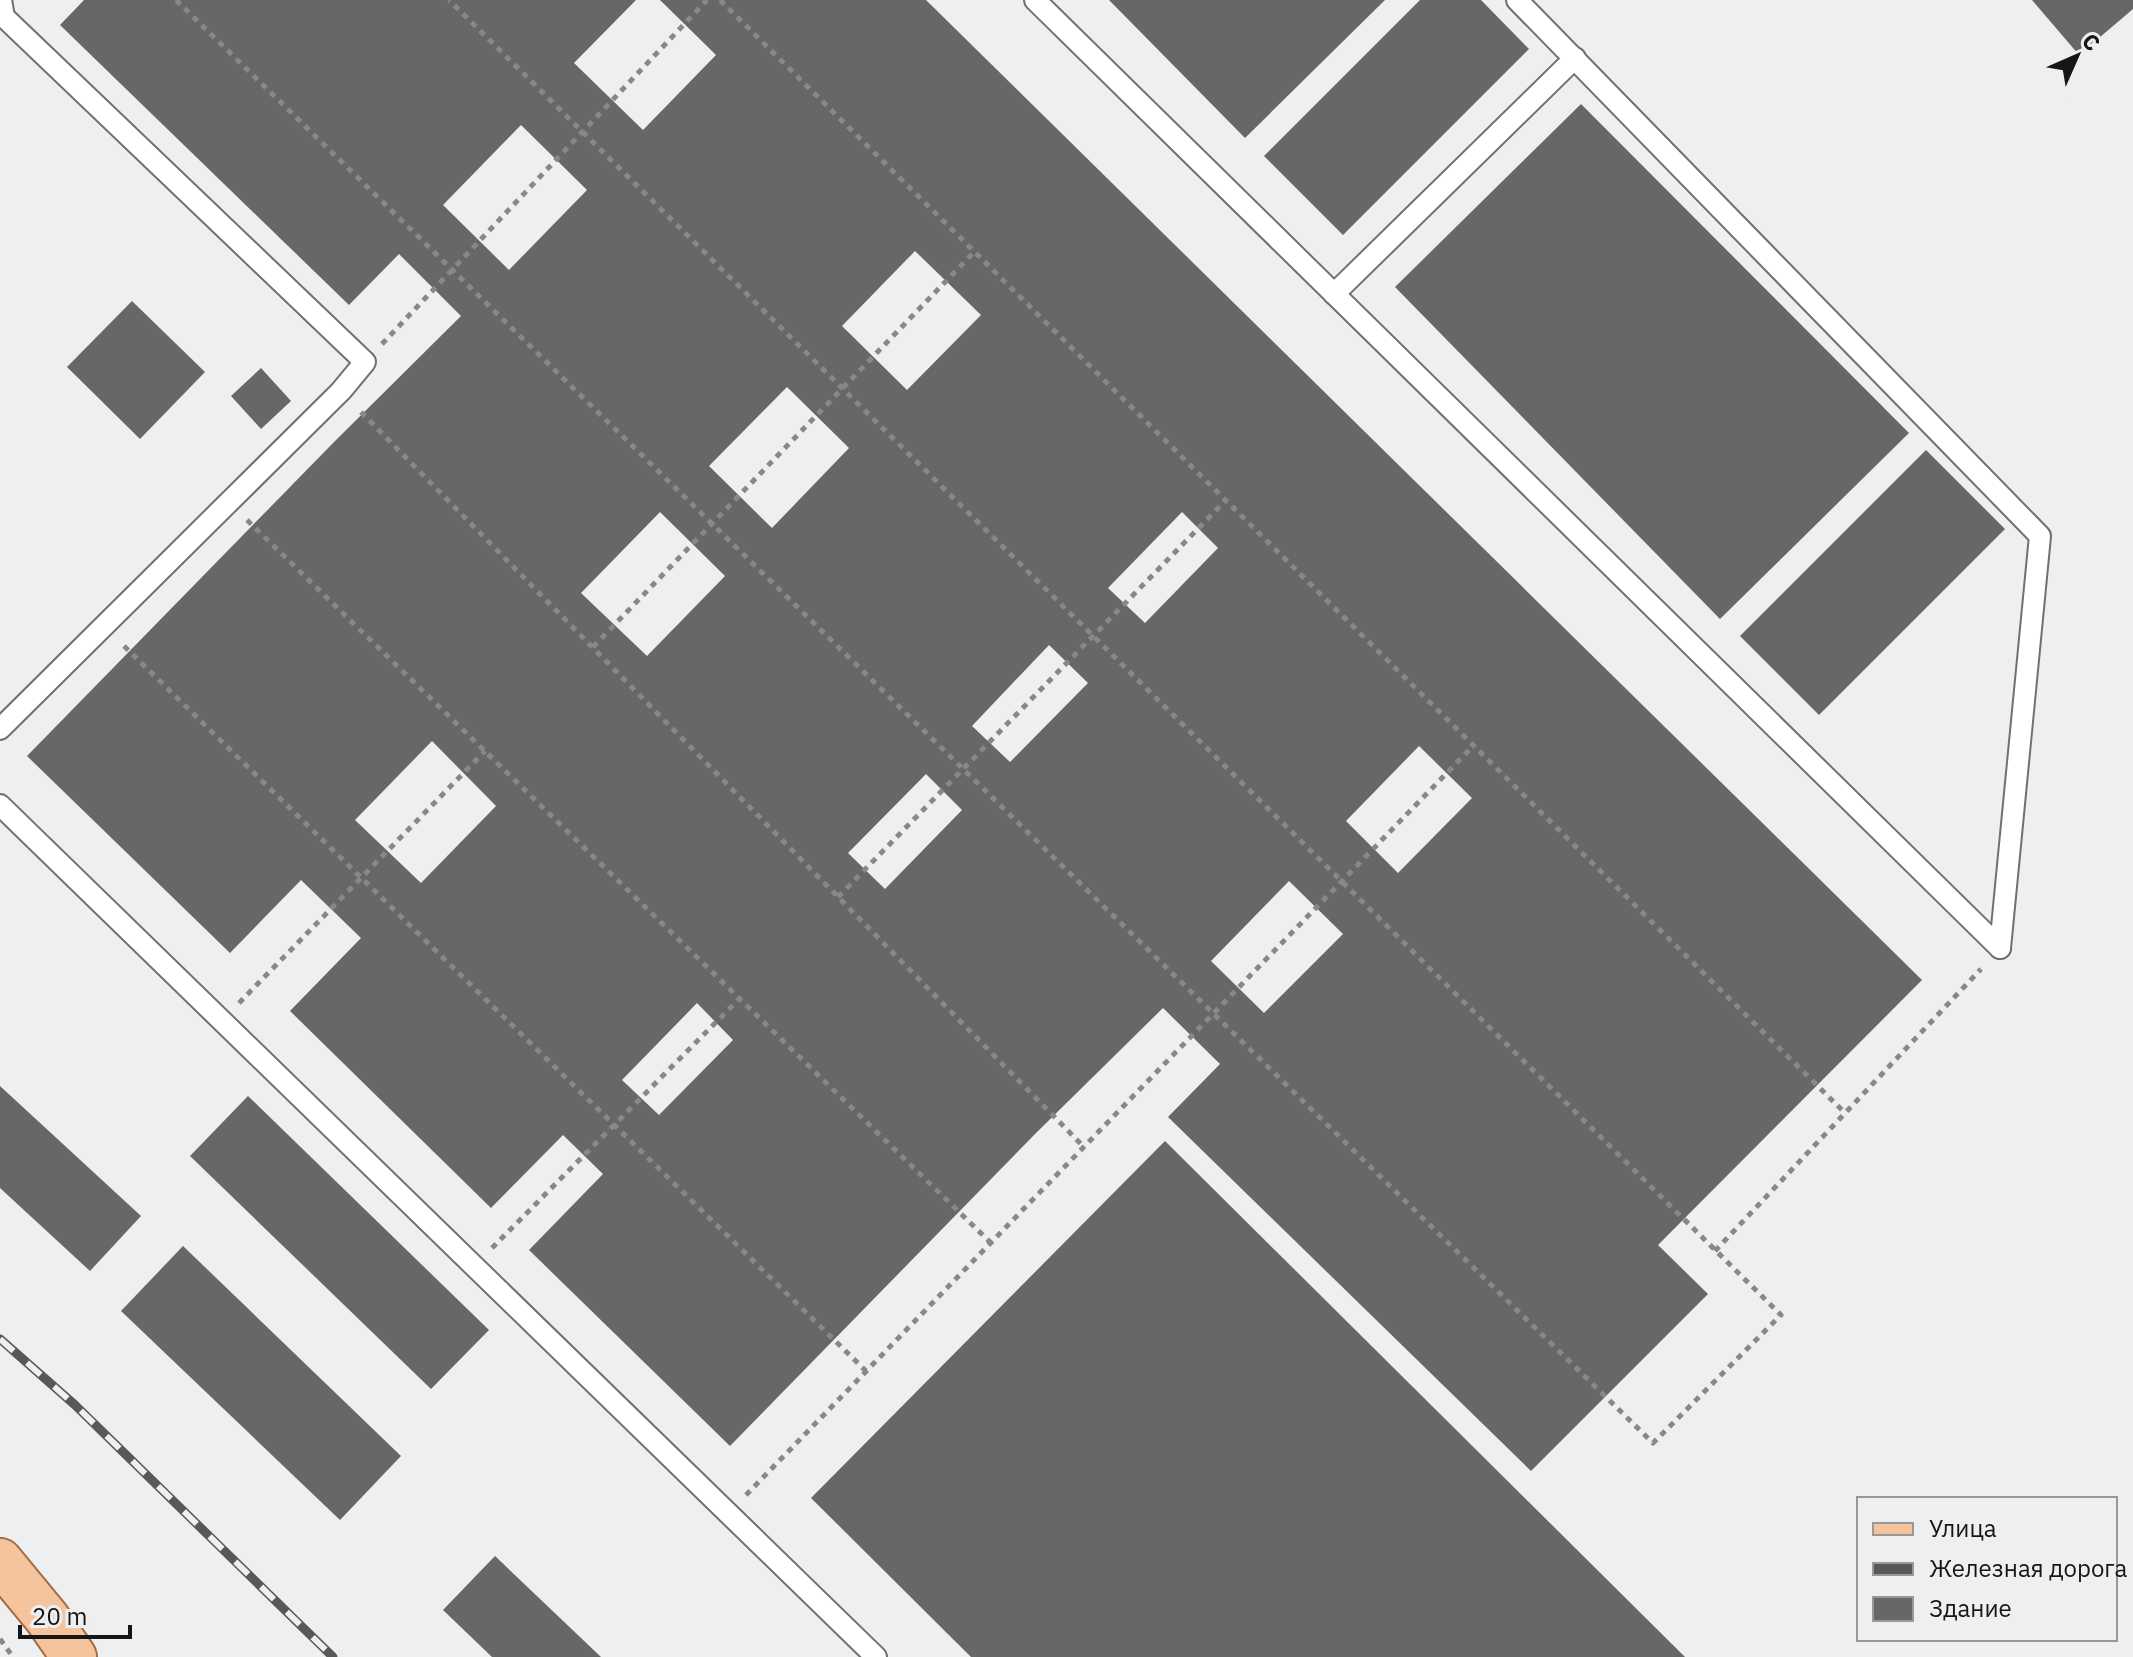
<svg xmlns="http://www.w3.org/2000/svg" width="2133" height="1657" viewBox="0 0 2133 1657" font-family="'IBM Plex Sans',sans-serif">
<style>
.building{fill:#676769;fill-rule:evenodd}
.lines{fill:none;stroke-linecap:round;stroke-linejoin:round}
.service-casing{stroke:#6f7072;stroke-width:24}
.primary-casing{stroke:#a36d44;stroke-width:48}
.path{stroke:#878889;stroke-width:5;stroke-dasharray:6 6;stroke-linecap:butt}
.service{stroke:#fff;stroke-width:20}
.primary{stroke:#f5c49d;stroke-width:44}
.rail-casing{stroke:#575859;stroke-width:9}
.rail{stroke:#eeeff1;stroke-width:6;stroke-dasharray:18;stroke-linecap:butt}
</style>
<rect width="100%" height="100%" fill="#eeeff1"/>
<!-- building -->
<g class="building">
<path d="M84 0H636L574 63 643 130 716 55 660 0H926L1922 980 1658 1245 1708 1294 1531 1471 1168 1117 1220 1064 1163 1008 1035 1134 730 1446 529 1250 603 1174 563 1135 491 1208 290 1011 361 938 301 880 230 953 27 756 335 441 461 316 399 254 349 305 60 25ZM521 125 587 190 509 270 443 205ZM915 251 981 315 907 390 842 326ZM787 387 849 448 772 528 709 466ZM660 512 725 576 647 656 581 593ZM1182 512 1218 548 1145 623 1108 588ZM1049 645 1088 683 1010 762 972 726ZM432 741 496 806 421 883 355 820ZM1419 746 1472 798 1398 873 1346 821ZM926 774 962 810 885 889 848 853ZM1289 881 1343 934 1264 1013 1211 961ZM697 1003 733 1040 659 1115 622 1080Z"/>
<path d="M1109 0H1385L1245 138Z"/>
<path d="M1420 0H1481L1529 49 1343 235 1264 156Z"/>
<path d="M2032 0H2133V9L2079 55Z"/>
<path d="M1581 104 1909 433 1720 619 1395 287Z"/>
<path d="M132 301 205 372 140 439 67 367Z"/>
<path d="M261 368 291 401 261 429 231 396Z"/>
<path d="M1926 450 2005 529 1819 715 1740 636Z"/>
<path d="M0 1086 141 1216 90 1271 0 1188Z"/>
<path d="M248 1096 489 1330 431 1389 190 1156Z"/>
<path d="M1165 1141 1685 1657H971L811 1498Z"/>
<path d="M183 1246 401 1456 340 1520 121 1311Z"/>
<path d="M495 1556 601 1657H492L443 1610Z"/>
</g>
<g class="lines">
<defs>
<g id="service">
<path d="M1035 0 2000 948"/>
<path d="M1517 0 2040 536 2000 948"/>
<path d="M1334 294 1575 58"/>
<path d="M0 729 341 391 365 362 4 17 1 0"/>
<path d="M0 805 876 1657"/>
</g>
<path id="primary" d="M0 1561 47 1618 74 1657"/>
</defs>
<!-- service casing -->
<use href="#service" class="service-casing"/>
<!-- primary casing -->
<use href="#primary" class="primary-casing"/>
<!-- path -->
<g class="path">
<path d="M176 0 1653 1443 1781 1315 449 0"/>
<path d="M720 0 1845 1113"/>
<path d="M382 344 707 0"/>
<path d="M361 412 1084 1147"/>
<path d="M247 520 991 1243"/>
<path d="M124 646 866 1371"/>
<path d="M593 647 975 251"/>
<path d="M838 897 1226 500"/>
<path d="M239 1003 485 751"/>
<path d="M492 1248 740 998"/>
<path d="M1715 1251 1981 969"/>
<path d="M746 1495 1474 745"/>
<path d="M0 1639 13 1657"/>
</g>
<!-- service -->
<use href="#service" class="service"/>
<!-- primary -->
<use href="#primary" class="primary"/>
<defs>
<path id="rail" d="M0 1339 75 1405 333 1657"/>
</defs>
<!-- rail casing -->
<use href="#rail" class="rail-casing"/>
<!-- rail -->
<use href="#rail" class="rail"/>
</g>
<!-- legend -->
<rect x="1857" y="1497" width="260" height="144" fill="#eeeff1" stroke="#98989a" stroke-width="2"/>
<rect x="1873" y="1523" width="40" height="12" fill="#f5c49d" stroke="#98989a" stroke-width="2"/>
<text x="1929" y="1537" font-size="24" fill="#161617">Улица</text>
<rect x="1873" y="1563" width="40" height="12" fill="#575859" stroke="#98989a" stroke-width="2"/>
<text x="1929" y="1577" font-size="24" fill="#161617">Железная дорога</text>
<rect x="1873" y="1597" width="40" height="24" fill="#676769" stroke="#98989a" stroke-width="2"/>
<text x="1929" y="1617" font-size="24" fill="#161617">Здание</text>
<!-- north arrow -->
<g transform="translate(2077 56) rotate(45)" stroke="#eeeff1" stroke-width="6" paint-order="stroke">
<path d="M0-6L14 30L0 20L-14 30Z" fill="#161617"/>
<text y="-12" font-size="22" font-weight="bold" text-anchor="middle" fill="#161617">С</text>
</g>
<!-- scale -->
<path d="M20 1625v12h110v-12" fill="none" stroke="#161617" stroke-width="4"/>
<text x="32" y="1625" font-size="24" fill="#161617" stroke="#eeeff1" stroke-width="6" paint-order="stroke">20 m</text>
</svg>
